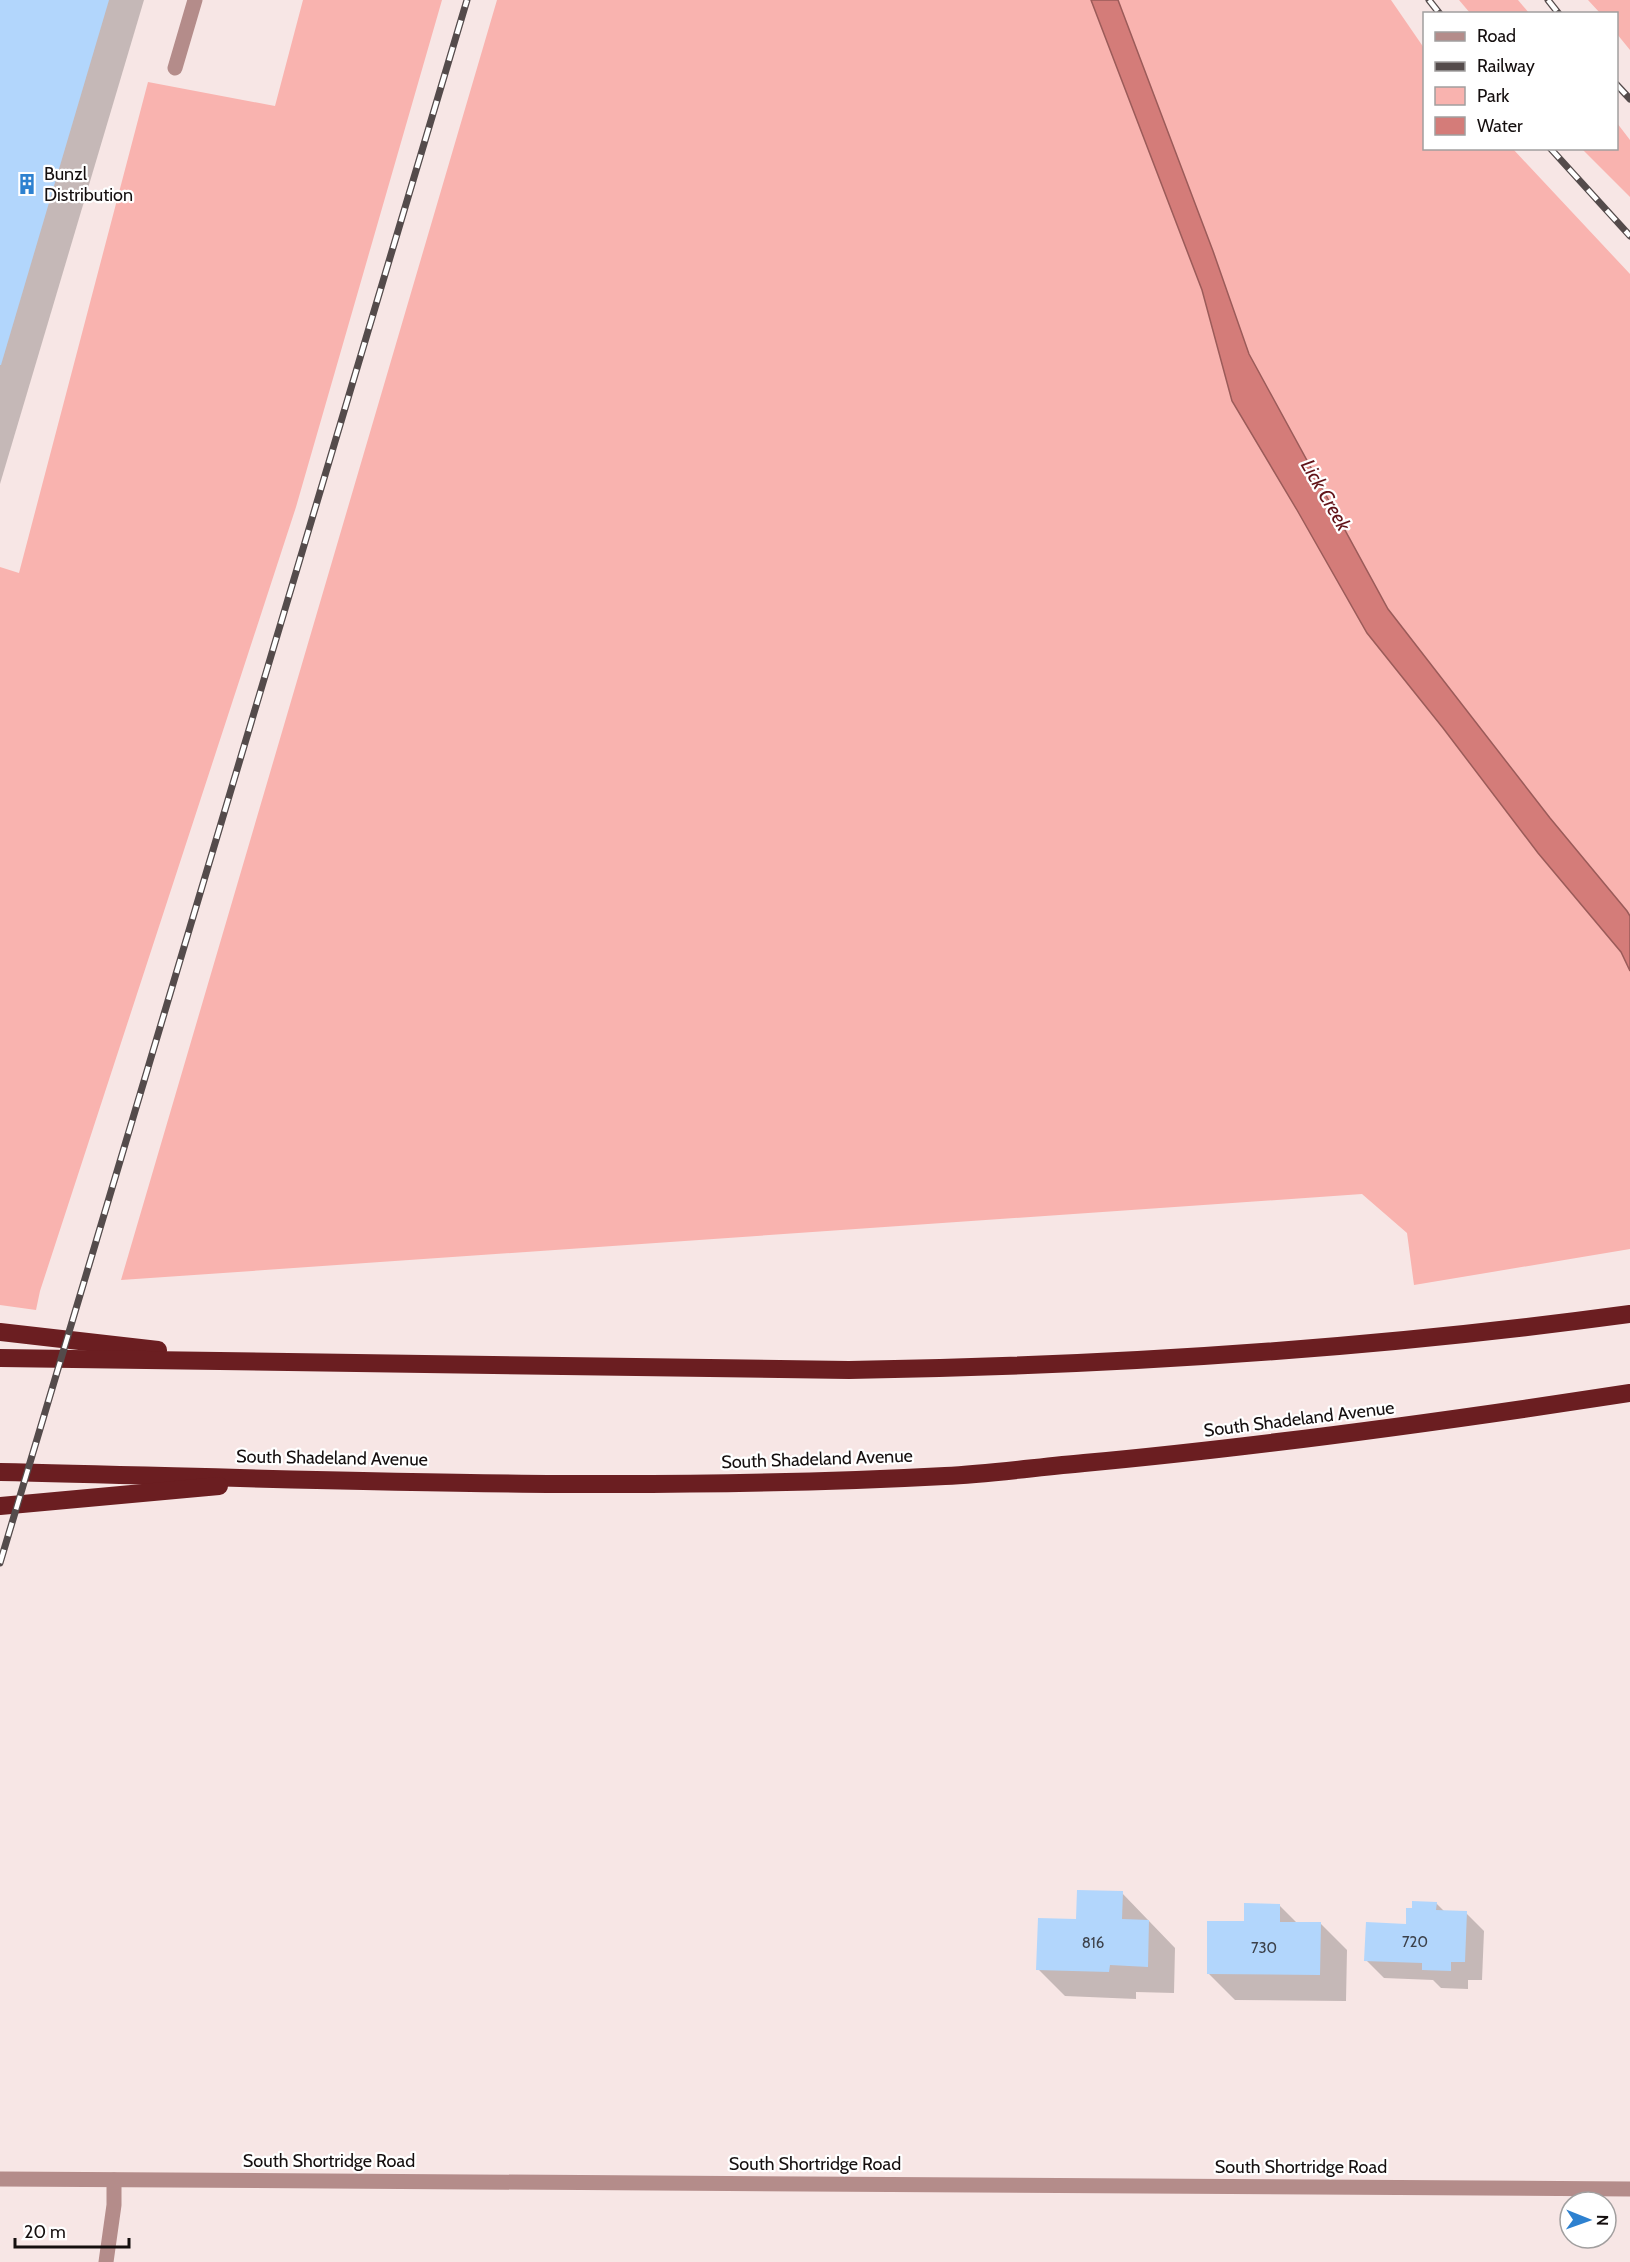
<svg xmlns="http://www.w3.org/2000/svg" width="1630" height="2262" viewBox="0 0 1630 2262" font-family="Cabin,sans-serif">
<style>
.green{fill:#f9b3af}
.water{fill:#d47c79;stroke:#9b5b59;stroke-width:1.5}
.shadow{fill:#0003}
.building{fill:#b2d6fc}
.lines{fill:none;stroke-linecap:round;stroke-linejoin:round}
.minor{stroke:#b48c8a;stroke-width:15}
.highway{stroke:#6b1e21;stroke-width:18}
.rail-casing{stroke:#544b4b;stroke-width:7}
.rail{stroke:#fff;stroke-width:4.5;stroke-dasharray:14;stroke-linecap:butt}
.labels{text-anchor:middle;stroke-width:4.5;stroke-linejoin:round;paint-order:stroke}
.number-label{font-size:15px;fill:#3c414a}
.poi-label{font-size:18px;fill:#150f0f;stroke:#fff;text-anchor:start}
.street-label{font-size:18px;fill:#150f0f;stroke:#fff}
.water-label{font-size:20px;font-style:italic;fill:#621318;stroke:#fff}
</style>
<rect width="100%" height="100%" fill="#f7e6e5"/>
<!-- green -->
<g class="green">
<path d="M303 0H442L296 507 40 1291 36 1310 0 1305V567L19 573 148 82 275 106Z"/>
<path d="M497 0H1091L1202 290 1232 401 1297 510 1367 633 1443 728 1538 853 1621 952 1630 971V1249L1414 1285 1407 1233 1362 1194 121 1280Z"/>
<path d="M1118 0H1391L1424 48V148L1513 149 1630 274V916L1550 818 1388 609 1249 354 1213 251Z"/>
<path d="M1459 0H1518L1529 13H1470Z"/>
<path d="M1588 0H1630V50L1617 34 1616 14 1600 13Z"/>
<path d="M1617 123 1630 140V197L1582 149 1616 148Z"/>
</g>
<!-- water -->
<path class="water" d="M1091 0H1118L1213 251 1249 354 1388 609 1550 818 1627 911 1630 916V971L1621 952 1538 853 1443 728 1367 633 1297 510 1232 401 1202 290Z"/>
<!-- shadow -->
<g class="shadow">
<path d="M0 0H144L0 484Z"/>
<path d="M1122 1893 1175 1948 1174 1993 1136 1992V1999L1065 1996 1038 1969 1077 1921Z"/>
<path d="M1436 1903 1445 1912 1466 1913 1484 1931 1482 1980H1468V1989L1441 1988 1433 1980 1384 1978 1366 1960Z"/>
<path d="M1279 1905 1297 1923H1320L1347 1950 1346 2001 1235 2000 1208 1973 1246 1923Z"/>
</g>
<!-- building -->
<g class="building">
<path d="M0 0H109L1 365H0Z"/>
<path d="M1077 1890 1123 1891 1122 1919 1149 1920 1148 1967 1110 1965 1109 1972 1036 1970 1038 1918 1076 1919Z"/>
<path d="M1412 1901 1437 1902 1436 1910 1467 1911 1465 1962H1451V1971L1422 1970V1963L1364 1961 1366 1922 1406 1924V1908H1412Z"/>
<path d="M1244 1903 1280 1904V1922H1321L1320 1975 1207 1974V1921H1244Z"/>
</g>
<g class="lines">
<!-- minor -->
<g class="minor">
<path d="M175 68 195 0"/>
<path d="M0 2179 1630 2189"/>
<path d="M106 2262 114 2205V2180"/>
</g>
<!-- highway -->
<g class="highway">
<path d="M0 1332 158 1350"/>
<path d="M0 1358 849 1370C1110 1366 1372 1349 1630 1314"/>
<path d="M0 1472C315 1479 630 1493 945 1476 991 1474 1038 1467 1084 1463 1268 1446 1447 1421 1630 1393"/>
<path d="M0 1506 219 1486"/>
</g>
<defs>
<g id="rail">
<path d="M1429 0 1440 14"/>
<path d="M1548 0 1559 14"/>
<path d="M1616 84 1630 99"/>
<path d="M1550 148 1630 236"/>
<path d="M0 1563 467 0"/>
</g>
</defs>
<!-- rail casing -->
<use href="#rail" class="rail-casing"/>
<!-- rail -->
<use href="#rail" class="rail"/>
</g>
<!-- icons -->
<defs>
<symbol id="building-bare" viewBox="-9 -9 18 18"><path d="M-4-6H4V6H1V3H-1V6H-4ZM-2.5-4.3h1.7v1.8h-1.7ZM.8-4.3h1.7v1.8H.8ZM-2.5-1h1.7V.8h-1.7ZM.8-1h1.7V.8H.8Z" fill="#2d81d0" stroke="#fff" stroke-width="2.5" paint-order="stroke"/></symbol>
</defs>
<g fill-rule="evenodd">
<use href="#building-bare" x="12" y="169" width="30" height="30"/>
</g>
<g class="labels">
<!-- number labels -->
<g class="number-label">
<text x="1415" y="1947">720</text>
<text x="1093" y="1948">816</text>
<text x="1264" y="1953">730</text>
</g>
<!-- poi labels -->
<g class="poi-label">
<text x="44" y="180">Bunzl<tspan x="44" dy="21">Distribution</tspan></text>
</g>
<!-- street labels -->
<g class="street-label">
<text transform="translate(1299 1419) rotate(-7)" y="6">South Shadeland Avenue</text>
<text transform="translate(332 1458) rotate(1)" y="6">South Shadeland Avenue</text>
<text transform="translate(817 1459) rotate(-2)" y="6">South Shadeland Avenue</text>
<text x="329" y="2167">South Shortridge Road</text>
<text x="815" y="2170">South Shortridge Road</text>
<text x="1301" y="2173">South Shortridge Road</text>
</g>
<!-- water labels -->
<g class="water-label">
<text transform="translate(1326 495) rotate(60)" y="7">Lick Creek</text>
</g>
</g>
<!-- legend -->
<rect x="1423" y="12" width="195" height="138" fill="#ffffff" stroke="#a19f9f" stroke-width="1.5"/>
<rect x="1435" y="32" width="30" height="9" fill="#b48c8a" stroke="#a19f9f" stroke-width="1.5"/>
<text x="1477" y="42" font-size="18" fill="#150f0f">Road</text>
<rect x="1435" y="62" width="30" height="9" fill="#544b4b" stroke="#a19f9f" stroke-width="1.5"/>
<text x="1477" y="72" font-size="18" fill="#150f0f">Railway</text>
<rect x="1435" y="87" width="30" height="18" fill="#f9b3af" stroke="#a19f9f" stroke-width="1.5"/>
<text x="1477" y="102" font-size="18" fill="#150f0f">Park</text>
<rect x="1435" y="117" width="30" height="18" fill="#d47c79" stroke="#a19f9f" stroke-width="1.5"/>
<text x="1477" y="132" font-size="18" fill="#150f0f">Water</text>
<!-- north arrow -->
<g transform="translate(1588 2220) rotate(91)"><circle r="28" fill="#ffffff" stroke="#a19f9f" stroke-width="1.5"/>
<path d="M0-4.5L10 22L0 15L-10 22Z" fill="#2d81d0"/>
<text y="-9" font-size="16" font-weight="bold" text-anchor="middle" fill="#150f0f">N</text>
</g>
<!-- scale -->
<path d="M15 2238v9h114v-9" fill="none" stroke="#150f0f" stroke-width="3"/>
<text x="24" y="2238" font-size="18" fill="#150f0f" stroke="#ffffff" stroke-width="4.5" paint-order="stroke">20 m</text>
</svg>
